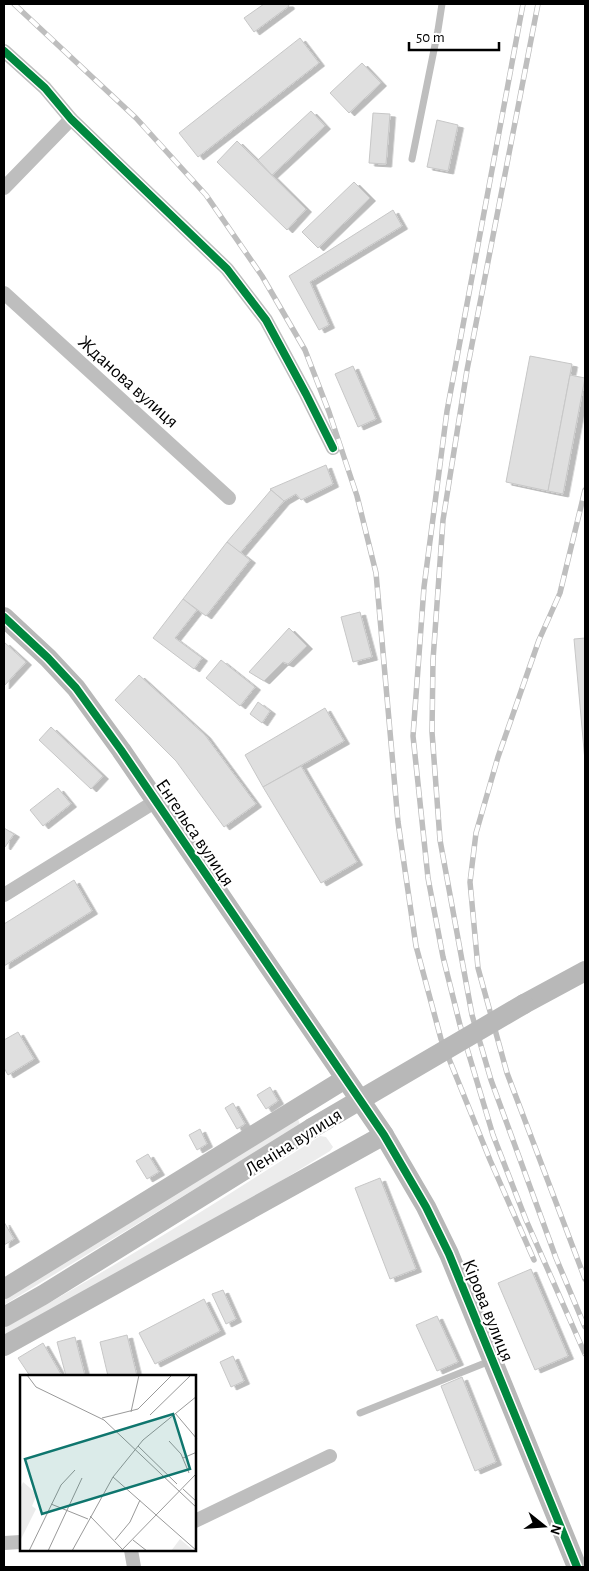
<svg xmlns="http://www.w3.org/2000/svg" width="589" height="1571" viewBox="0 0 589 1571" font-family="'Alegreya Sans',sans-serif">
<style>
.green{fill:#ececec}
.building{fill:#dfdfdf;stroke:#c7c7c7;filter:url(#shadow)}
.lines{fill:none;stroke-linecap:round;stroke-linejoin:round}
.lane{stroke:#bebebe;stroke-width:7}
.street{stroke:#bebebe;stroke-width:14}
.secondary{stroke:#b8b8b8;stroke-width:20}
.rail-casing{stroke:#bebebe;stroke-width:5.5}
.rail{stroke:#fff;stroke-width:4;stroke-dasharray:11;stroke-linecap:butt}
.secondary-bridge{stroke:#b8b8b8;stroke-width:20}
.cycleway-casing{stroke:#fff;stroke-width:11}
.cycleway{stroke:#00873e;stroke-width:8}
.labels{text-anchor:middle;stroke-width:4.5;stroke-linejoin:round;paint-order:stroke}
.street-label{font-size:19px;fill:#000;stroke:#fff}
.inset-road{fill:none;stroke:#999;stroke-width:1}
.view{fill:#0f766e;fill-opacity:0.15;stroke:#0f766e;stroke-width:2.5}
.inset-edge{fill:none;stroke:#000;stroke-width:2.5}
</style>
<defs>
<filter id="shadow"><feDropShadow dx="5.5" dy="3" stdDeviation="0" flood-color="#0004"/></filter>
</defs>
<rect width="100%" height="100%" fill="#fff"/>
<!-- green -->
<g class="green">
<path d="M297 1116 300 1125 4 1305V1296Z"/>
<path d="M320 1136 326 1137 333 1147 330 1151 235 1209 4 1338V1328C112 1269 216 1203 320 1136Z"/>
</g>
<!-- building -->
<g class="building">
<path d="M264 4H288L289 6 254 32 244 18Z"/>
<path d="M300 38 319 63 198 157 179 133Z"/>
<path d="M362 63 381 83 349 113 330 93Z"/>
<path d="M311 111 325 126 272 175 258 160Z"/>
<path d="M373 113 390 114 386 164 369 163Z"/>
<path d="M437 120 458 125 448 171 427 167Z"/>
<path d="M237 141 306 209 287 230 217 162Z"/>
<path d="M354 182 370 198 318 248 302 232Z"/>
<path d="M393 210 402 226 310 282 329 325 319 330 289 276Z"/>
<path d="M530 356 572 364 548 491 506 482Z"/>
<path d="M353 366 376 419 358 427 335 374Z"/>
<path d="M570 375 585 378 563 494 548 491Z"/>
<path d="M326 465 333 484 301 500 296 494 284 501 270 489Z"/>
<path d="M271 490 284 501 240 553 227 542Z"/>
<path d="M227 542 250 560 206 616 183 599Z"/>
<path d="M183 599 197 610 175 638 202 658 194 669 153 638Z"/>
<path d="M360 612 372 657 353 662 341 617Z"/>
<path d="M289 628 307 646 288 664 283 662 264 681 249 672Z"/>
<path d="M585 638V761L574 639Z"/>
<path d="M4 642 26 662 4 686Z"/>
<path d="M221 660 255 687 240 706 206 678Z"/>
<path d="M139 675 205 735 256 804 224 827 176 761 115 700Z"/>
<path d="M258 702 270 711 262 723 250 714Z"/>
<path d="M325 708 344 741 263 787 245 755Z"/>
<path d="M51 727 103 776 91 789 39 740Z"/>
<path d="M301 766 357 862 321 883 263 787Z"/>
<path d="M58 788 71 804 43 826 30 810Z"/>
<path d="M4 828 14 834 5 847 4 846Z"/>
<path d="M74 880 92 911 4 966V924Z"/>
<path d="M18 1032 34 1059 8 1075 4 1068V1040Z"/>
<path d="M270 1087 278 1101 266 1109 257 1095Z"/>
<path d="M233 1103 245 1124 237 1129 225 1108Z"/>
<path d="M200 1129 207 1144 197 1150 189 1135Z"/>
<path d="M148 1154 159 1172 147 1179 136 1161Z"/>
<path d="M380 1178 416 1269 390 1279 355 1188Z"/>
<path d="M4 1222 14 1239 4 1245Z"/>
<path d="M531 1269 568 1356 535 1370 498 1283Z"/>
<path d="M223 1290 236 1319 226 1324 212 1294Z"/>
<path d="M204 1299 220 1331 155 1364 139 1333Z"/>
<path d="M437 1316 458 1362 437 1371 416 1325Z"/>
<path d="M127 1335 137 1376H108L100 1342Z"/>
<path d="M75 1337 85 1376H66L57 1342Z"/>
<path d="M43 1343 62 1376H30L18 1358Z"/>
<path d="M233 1356 244 1381 231 1387 220 1362Z"/>
<path d="M462 1377 496 1462 475 1471 441 1386Z"/>
</g>
<g class="lines">
<!-- lane -->
<g class="lane">
<path d="M412 159 438 30 442 4"/>
<path d="M360 1413 490 1361"/>
</g>
<!-- street -->
<g class="street">
<path d="M4 51 45 88 71 119 227 269 266 320 306 394 333 448"/>
<path d="M4 188 71 119"/>
<path d="M4 293 229 498"/>
<path d="M4 895 156 801"/>
<path d="M195 1521 330 1456"/>
<path d="M4 1543 21 1542"/>
<path d="M131 1550 134 1567"/>
</g>
<!-- secondary -->
<g class="secondary">
<path d="M4 617 48 658 76 688 121 750 384 1135 426 1207 449 1254 577 1567"/>
<path d="M524 1004 585 971"/>
<path d="M4 1289 345 1079"/>
<path d="M4 1317 43 1295 312 1128"/>
<path d="M4 1346 384 1135"/>
</g>
<defs>
<g id="rail">
<path d="M14 4 136 118 206 195 262 276 305 350 329 412 357 496 376 573 398 822 416 946 441 1039 490 1160 534 1260"/>
<path d="M523 4 447 411 424 587 413 736 428 878 443 957 460 1025 493 1135 526 1220 585 1354"/>
<path d="M538 4 467 370 443 520 433 660 432 732 440 840 472 1015 491 1080 556 1258 585 1327"/>
<path d="M585 490 560 593 539 640 498 757 476 833 470 882 478 968 507 1073 585 1279"/>
</g>
</defs>
<!-- rail casing -->
<use href="#rail" class="rail-casing"/>
<!-- rail -->
<use href="#rail" class="rail"/>
<!-- secondary-bridge -->
<path class="secondary-bridge" d="M312 1128 524 1004"/>
<defs>
<g id="cycleway">
<path d="M4 51 45 88 71 119 227 269 266 320 306 394 333 448"/>
<path d="M4 617 48 658 76 688 121 750 384 1135 426 1207 449 1254 577 1567"/>
</g>
</defs>
<!-- cycleway casing -->
<use href="#cycleway" class="cycleway-casing"/>
<!-- cycleway -->
<use href="#cycleway" class="cycleway"/>
</g>
<g class="labels">
<!-- street labels -->
<g class="street-label">
<text transform="translate(129 381) rotate(42)" y="7">Жданова вулиця</text>
<text transform="translate(196 832) rotate(56)" y="7">Енгельса вулиця</text>
<text transform="translate(293 1141) rotate(-32)" y="7">Леніна вулиця</text>
<text transform="translate(489 1310) rotate(68)" y="7">Кірова вулиця</text>
</g>
</g>
<!-- overview -->
<g transform="translate(20 1375)">
<rect width="176" height="176" fill="#fff"/>
<path d="M3 107 17 119 12 131 16 134 0 166V115ZM160 164 174 176H151Z" fill="#ececec"/>
<path class="inset-road" d="M7 0 16 12 84 45 160 117M111 37 119 0M155 38 177 64M130 40 171 0M82 43 118 34 152 0M149 66 161 79 169 98M118 71 157 109M163 83 177 77M93 102 177 176M163 114 177 127M160 117 177 133M31 129 68 144M70 141 103 175M95 165 110 147 120 125M113 165 127 176M9 176 41 110 55 95M28 176 62 103M52 176 93 102 123 65 177 21M101 176 177 98"/>
<path class="view" d="M153 39 170 94 22 139 5 84Z"/>
<rect width="176" height="176" class="inset-edge"/>
</g>
<!-- border -->
<rect width="589" height="1571" fill="none" stroke="#000000" stroke-width="10"/>
<!-- north arrow -->
<g transform="translate(544 1526) rotate(107)" stroke="#ffffff" stroke-width="4" paint-order="stroke">
<path d="M0-4L9 19L0 12L-9 19Z" fill="#000000"/>
<text y="-8" font-size="14" font-weight="bold" text-anchor="middle" fill="#000000">N</text>
</g>
<!-- scale -->
<path d="M409 42v8h90v-8" fill="none" stroke="#000000" stroke-width="2.5"/>
<text x="416" y="42" font-size="15" fill="#000000" stroke="#ffffff" stroke-width="4" paint-order="stroke">50 m</text>
</svg>
